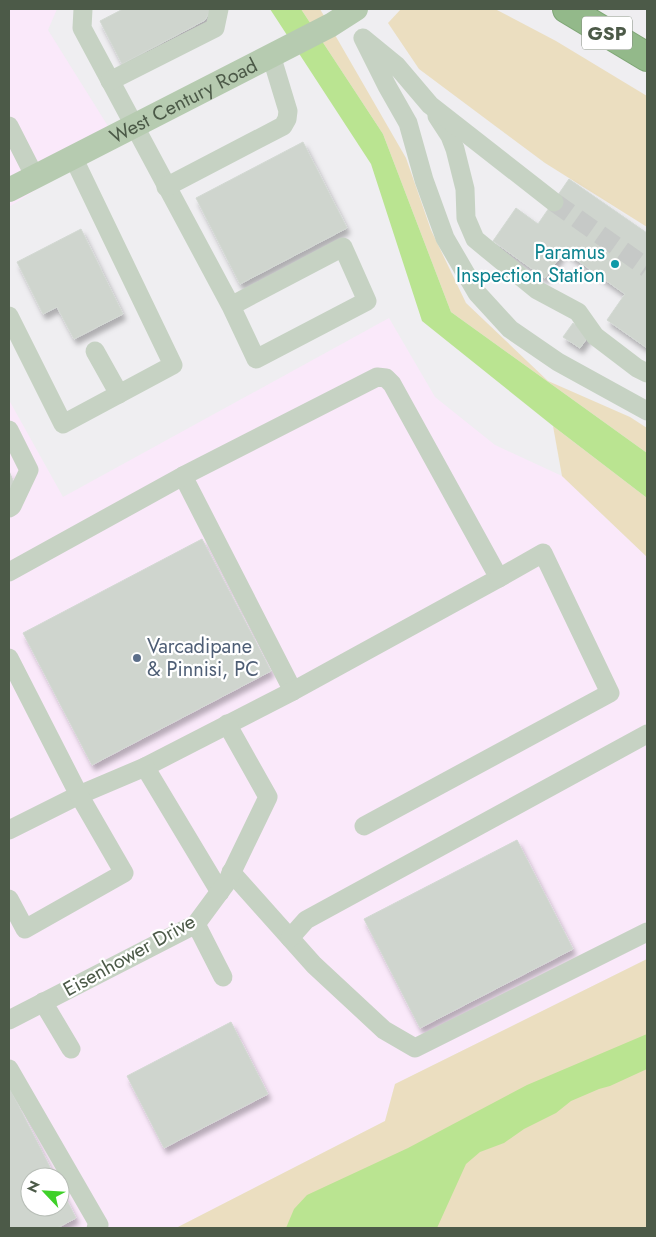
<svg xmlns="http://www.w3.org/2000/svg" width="656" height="1237" viewBox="0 0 656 1237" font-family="Jost,sans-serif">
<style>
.commercial{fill:#fae9fa;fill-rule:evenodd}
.green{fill:#ebdec0}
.water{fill:#bae491}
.building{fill:#cfd5ce;stroke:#d3d9d3;filter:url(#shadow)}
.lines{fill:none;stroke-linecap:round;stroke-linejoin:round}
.minor-tunnel{stroke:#c6c9c7;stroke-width:19;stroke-dasharray:19 9;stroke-linecap:butt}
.highway-casing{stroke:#7ea575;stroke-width:30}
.minor{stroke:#c6d2c3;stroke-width:19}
.major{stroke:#b6cbb0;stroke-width:24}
.highway{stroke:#93b98a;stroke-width:28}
.culture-dot{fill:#0f9aa8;stroke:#fff;stroke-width:2}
.service-dot{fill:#5c6f8a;stroke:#fff;stroke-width:2}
.labels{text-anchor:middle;stroke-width:4.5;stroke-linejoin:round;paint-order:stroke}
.shield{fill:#fff;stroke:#828c7f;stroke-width:1}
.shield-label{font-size:19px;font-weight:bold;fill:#4c5a48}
.street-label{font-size:20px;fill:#4c5a48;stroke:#fff}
.culture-label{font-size:20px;fill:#0d838f;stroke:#fff;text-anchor:end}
.service-label{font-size:20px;fill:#4e5e75;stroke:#fff;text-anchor:start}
</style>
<defs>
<filter id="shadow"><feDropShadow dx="3" dy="5.5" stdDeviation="2.5" flood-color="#0004"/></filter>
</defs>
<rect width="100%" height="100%" fill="#efeef1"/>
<!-- commercial -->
<g class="commercial">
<path d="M9 9H57L48 30 116 139 9 207Z"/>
<path d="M389 318 435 397 495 445 562 476 647 557V959L395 1084 385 1121 176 1228H9V400L63 497ZM30 1177H60V1207H30Z"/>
</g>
<!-- green -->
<g class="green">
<path d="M301 9H320L406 158 431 230 466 303 548 381 630 417 647 428V453L451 312 383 134Z"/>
<path d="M401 9H495L556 41 647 96V227L545 163 419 69 388 23Z"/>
<path d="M553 426 647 498V557L562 476Z"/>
<path d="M647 959V1228H176L385 1121 395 1084Z"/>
</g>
<!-- water -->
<g class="water">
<path d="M270 9H301L383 134 451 312 647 453V498L553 426 422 321 371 164Z"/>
<path d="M647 1034V1069L610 1086 599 1089 571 1101 556 1113 524 1129 504 1143 480 1152 466 1164 437 1228H286L294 1209 307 1195 408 1148 527 1085Z"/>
</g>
<!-- building -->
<g class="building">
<path d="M123 9H211L205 20 122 64 100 21Z"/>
<path d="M303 142 347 228 240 284 196 198Z"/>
<path d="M569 179 647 233V348L607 320 625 294 564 251 545 278 493 241 516 208 538 224Z"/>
<path d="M81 229 123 314 74 339 57 307 43 314 17 262Z"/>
<path d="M573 323 590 334 580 348 563 337Z"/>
<path d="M9 471 15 485 9 488Z"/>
<path d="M202 539 271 671 92 765 23 633Z"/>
<path d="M517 840 573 949 420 1028 364 919Z"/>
<path d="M231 1022 268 1094 164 1148 127 1076Z"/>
<path d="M9 1087 55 1177H30V1207H60V1187L76 1218 57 1228H9Z"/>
</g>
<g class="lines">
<!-- minor-tunnel -->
<path class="minor-tunnel" d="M554 202 647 268"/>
<defs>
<path id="highway" d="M567 9 647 57"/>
</defs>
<!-- highway casing -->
<use href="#highway" class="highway-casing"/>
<!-- minor -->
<g class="minor">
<path d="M83 9 82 28 231 306 343 247 367 301 256 359 231 306"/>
<path d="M110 81 215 28 219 9"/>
<path d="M437 116 450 136 455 149 465 189 466 218 475 239 537 290 578 312 595 336 637 368 647 373"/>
<path d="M9 126 35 177"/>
<path d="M166 187 283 126 287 119 288 111 271 55"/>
<path d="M554 202 430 105 396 65 363 38 387 86 408 123 424 180 445 238 477 293 510 329 558 362 647 411"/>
<path d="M9 316 63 424 173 365 73 157"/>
<path d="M95 351 119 394"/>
<path d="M9 430 29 470 12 506 9 508"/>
<path d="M183 476 293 691"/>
<path d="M9 572 183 476 377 377 386 378 392 384 499 578 293 691 145 767 79 795 9 830"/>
<path d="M9 658 79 795 124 873 25 929 9 899"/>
<path d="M145 767 220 892"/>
<path d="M364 826 610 693 543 553 499 578"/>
<path d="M231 872 314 965 384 1030 415 1048 647 932"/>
<path d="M196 924 223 977"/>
<path d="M290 938 306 920 647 734"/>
<path d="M43 1002 71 1049"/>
<path d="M9 1020 196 924 227 882 268 797 227 724"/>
<path d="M9 1069 99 1225 96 1228"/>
</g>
<!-- major -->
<path class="major" id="s1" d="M9 190 331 25 356 9"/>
<!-- highway -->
<use href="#highway" class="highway"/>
</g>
<!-- markers -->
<circle class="culture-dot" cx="615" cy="264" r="5"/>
<circle class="service-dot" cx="137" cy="658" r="5"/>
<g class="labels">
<!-- shield labels -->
<rect class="shield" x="582" y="16.5" width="50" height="33" rx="4"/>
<g class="shield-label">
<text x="607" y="40">GSP</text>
</g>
<!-- street labels -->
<g class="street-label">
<text dy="7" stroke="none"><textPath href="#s1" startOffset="196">West Century Road</textPath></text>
<text transform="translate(129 955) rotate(-29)" y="7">Eisenhower Drive</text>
</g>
<!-- culture labels -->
<g class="culture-label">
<text x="605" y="259">Paramus<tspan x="605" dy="23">Inspection Station</tspan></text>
</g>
<!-- service labels -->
<g class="service-label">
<text x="147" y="653">Varcadipane<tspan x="147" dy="23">&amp; Pinnisi, PC</tspan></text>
</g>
</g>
<!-- border -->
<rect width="656" height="1237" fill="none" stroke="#4c5a48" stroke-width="20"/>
<!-- north arrow -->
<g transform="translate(45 1192) rotate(295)"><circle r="24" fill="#ffffff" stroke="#b7bdb6"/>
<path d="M0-4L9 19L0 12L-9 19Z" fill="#3fd029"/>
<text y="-8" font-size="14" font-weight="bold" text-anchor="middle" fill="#4c5a48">N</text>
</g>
</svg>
